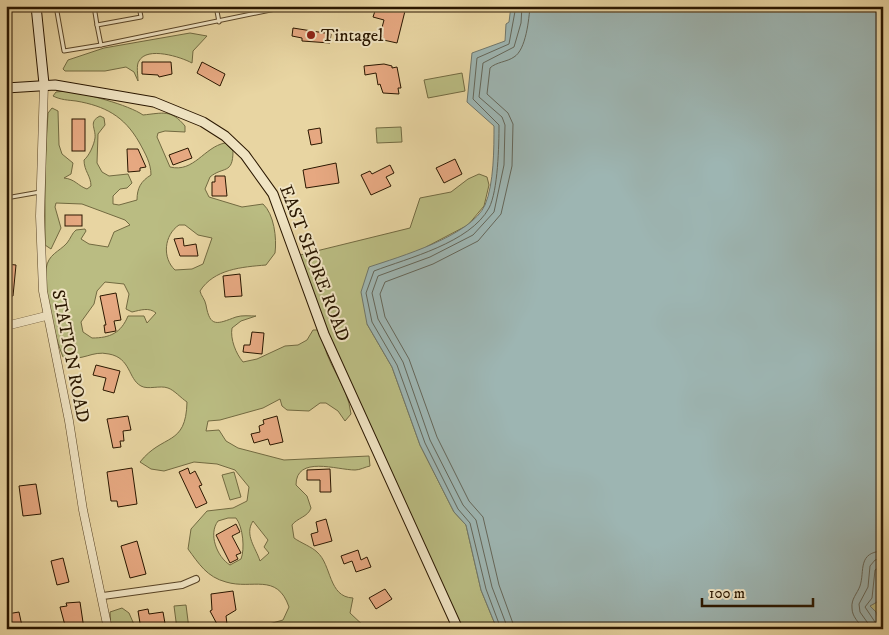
<svg xmlns="http://www.w3.org/2000/svg" width="889" height="635" viewBox="0 0 889 635" font-family="'IM FELL DW Pica',serif">
<style>
.green{fill:#babc82;stroke:#726a41;fill-rule:evenodd}
.water{fill:#9db5b2;stroke:#6f766b}
.lines{fill:none;stroke-linecap:round;stroke-linejoin:round}
.shore{stroke:#646659;stroke-width:1}
.building{fill:#e6a881;stroke:#2a1700}
.service-casing{stroke:#5a4628;stroke-width:5}
.minor-casing{stroke:#5a4628;stroke-width:8}
.tertiary-casing{stroke:#5a4628;stroke-width:9}
.secondary-casing{stroke:#2a1700;stroke-width:11}
.service{stroke:#f0e4c3;stroke-width:3}
.minor{stroke:#f0e4c3;stroke-width:6}
.tertiary{stroke:#f0e4c3;stroke-width:8}
.secondary{stroke:#f0e4c3;stroke-width:9}
.poi-dot{fill:#8f2418;stroke:#f0e4c3;stroke-width:2}
.labels{text-anchor:middle;stroke-width:4;stroke-linejoin:round;paint-order:stroke}
.poi-label{font-size:18px;fill:#2a1700;stroke:#f0e4c3;text-anchor:start}
.street-label{font-size:18px;fill:#2a1700;stroke:#f0e4c3}
</style>
<rect width="100%" height="100%" fill="#e8d5a2"/>
<filter id="stains"><feTurbulence type="fractalNoise" baseFrequency=".004" numOctaves="4"/><feColorMatrix values="0 0 0 0 .2 0 0 0 0 .09 0 0 0 0 .02 0 0 0 .5 -.17"/></filter>
<radialGradient id="worn" r=".72"><stop offset=".6" stop-color="#630" stop-opacity="0"/><stop offset="1" stop-color="#630" stop-opacity=".3"/></radialGradient>
<!-- green -->
<g class="green">
<path d="M190 33 207 36 193 51 192 63C181 57 147 46 139 61 136 65 138 75 138 81L134 72 126 67 105 71H65L63 69 68 60 104 48Z"/>
<path d="M462 73 465 91 428 98 424 80Z"/>
<path d="M66 91C84 93 129 105 143 115 163 113 171 109 185 126V132L165 131 158 133 157 137 170 167C194 173 204 147 225 143L233 151C233 175 223 166 210 177L205 189 209 197 242 207 263 204C274 214 277 238 275 253L266 265C242 267 214 269 200 291 201 296 205 299 206 305 210 328 217 324 236 317 242 315 250 316 256 316L241 321 232 328C230 339 236 354 243 362L257 359 285 346 298 345 307 340 313 330H318L322 333C324 363 348 384 351 414L345 421 338 411 326 403H320L309 411 287 410 282 406 280 399 263 408 220 420 208 421 206 431 219 430 226 441 238 448 284 460 369 456 370 466C365 467 360 470 355 470 337 470 296 455 296 485L307 496 311 508C308 517 297 518 292 525L294 538C301 543 312 547 317 552 332 565 328 597 353 598L350 613 367 629H236L262 626 283 620 289 607C277 572 252 590 226 582 207 577 199 564 188 549L191 529 207 511 233 508 247 501 249 487 235 470 217 464 194 462 164 471 151 469 140 462C163 433 186 447 187 402 181 398 174 390 168 388 160 385 148 390 141 386 128 379 131 358 109 354 91 350 84 362 63 357 55 338 43 289 46 269 48 254 59 252 67 243 71 238 72 233 76 230L85 229 86 231 81 239 89 244 108 247 114 232 130 225 125 220 82 204 56 203 55 207 61 228 51 249 45 245V165L48 113 52 108 58 111 59 145 62 154 73 163 71 174 64 178C75 179 78 186 87 189L91 186C91 176 84 171 84 160 89 156 94 145 95 138 96 128 88 122 100 116L104 118 105 125 98 134 97 163 102 172 109 176 128 174 132 183 127 188 120 189 113 196V204L119 205 137 200C137 188 141 181 151 175 151 163 145 153 139 142 124 116 105 106 76 101 68 100 61 100 53 96L56 92ZM179 225H185L198 235 212 238 203 264 192 269 175 270C162 258 164 235 179 225ZM105 282 124 284 129 294 126 309 132 312C141 310 149 307 156 313L147 323 144 316H128C121 333 110 338 92 338L83 332 81 322 94 304 97 291ZM228 518H236C243 527 245 549 241 559L230 565C217 557 208 534 218 521ZM253 521 268 540 264 547 269 553 260 561C256 548 244 535 253 521Z"/>
<path d="M401 127 402 142 377 143 376 128Z"/>
<path d="M479 174 487 177 489 185 484 206 468 225 426 247 367 324 392 367 420 445 454 512 466 525 481 590 497 629H458L359 413 296 256 410 228 420 198 451 192 468 179Z"/>
<path d="M234 472 241 497 230 500 222 475Z"/>
<path d="M883 567V629H881L876 612 869 606 877 602C878 593 881 582 879 572Z"/>
<path d="M186 605 189 629H177L174 606Z"/>
<path d="M122 608 129 613 136 629H111L110 612Z"/>
</g>
<!-- water -->
<path class="water" d="M511 6H883L881 559 883 567 879 572C881 582 879 593 877 602L870 606 876 612 881 629H497L481 590 466 525 454 512 420 445 392 367 367 324 361 292 369 267C399 257 471 236 485 205 494 184 494 148 494 126L467 102 472 53 505 41 506 24 509 22Z"/>
<g class="lines">
<!-- shore -->
<g class="shore">
<path d="M883 565 875 570 872 598 865 607 877 625 883 627"/>
<path d="M501 629 486 589 470 523 458 509 425 443 397 365 372 322 366 293 374 271C408 258 470 243 489 208 498 191 499 145 499 125L473 99 477 58 509 44 516 6"/>
<path d="M508 629 492 587 476 520 463 505 430 440 403 362 378 319 372 293 378 276 430 257 473 235 494 212 504 165 505 125 502 117 479 97 483 63 514 47 521 23 522 6"/>
<path d="M515 629 499 585 483 517 469 501 437 437 409 359 385 317 380 294 385 282 433 264 478 241 501 214 512 166 513 124 508 113 487 94 490 68C496 62 507 62 514 57 526 50 529 19 530 6"/>
<path d="M863 629C859 622 852 617 852 608 851 599 857 594 860 586 865 571 857 552 883 551"/>
<path d="M872 629 860 612 859 604 868 587 870 566 875 560 883 558"/>
</g>
</g>
<!-- building -->
<g class="building">
<path d="M390 6H401L400 10 405 11 397 43 379 39 384 20 373 17 376 8 384 10 385 8 390 9Z"/>
<path d="M293 28 331 34 330 43 302 41V38L292 36Z"/>
<path d="M142 62H171L172 74 159 77 158 75 142 74Z"/>
<path d="M202 62 225 74 220 86 197 73Z"/>
<path d="M384 64 392 66V68L397 67 401 88H398L399 94 383 93 380 84 378 85 376 73 365 75 364 66Z"/>
<rect x="72" y="119" width="13" height="32"/>
<path d="M320 128 322 143 311 145 308 130Z"/>
<path d="M188 148 192 158 173 165 169 155Z"/>
<path d="M127 149H138L146 167 140 168V171L128 172Z"/>
<path d="M455 159 462 174 444 183 436 168Z"/>
<path d="M336 163 339 183 306 188 303 170Z"/>
<path d="M390 165 394 173 386 177 391 186 371 195 361 175 370 171 372 174Z"/>
<path d="M215 176H225L227 196H212V182H215Z"/>
<rect x="65" y="215" width="17" height="11"/>
<path d="M183 238 184 246 196 244 198 256H180L174 239Z"/>
<path d="M6 264 16 265 13 296H6Z"/>
<path d="M240 274 242 296 225 297 223 276Z"/>
<path d="M116 293 121 320 114 321 116 331 105 333 104 325H106L100 296Z"/>
<path d="M252 332 264 333 262 354 243 352 244 345H250Z"/>
<path d="M96 365 120 371 114 393 103 390 106 378 93 375Z"/>
<path d="M128 416 131 430 123 431 124 441H120L121 447 113 448 107 419Z"/>
<path d="M277 416 283 442 270 445 268 439 254 443 251 434 260 432 259 426 264 424 263 420Z"/>
<path d="M132 468 137 504 118 507 117 501H111L107 472Z"/>
<path d="M188 468 190 474 195 471 202 485 199 486 207 503 196 508 179 472Z"/>
<path d="M330 469 331 492H320V480H307V470Z"/>
<path d="M36 484 41 514 23 516 19 486Z"/>
<path d="M326 519 332 541 314 546 311 534 318 532 316 522Z"/>
<path d="M236 524 240 532 232 536 241 553 236 555 238 559 230 563 216 535Z"/>
<path d="M137 541 146 574 130 578 121 546Z"/>
<path d="M358 550 361 560 367 557 371 567 356 572 352 561 344 564 341 556Z"/>
<path d="M63 558 69 582 57 585 51 561Z"/>
<path d="M385 589 392 599 376 609 369 598Z"/>
<path d="M233 591 236 610 226 616 227 624 218 626 210 611 212 610 211 594Z"/>
<path d="M80 602 84 629H66L60 607 67 606 66 603Z"/>
<path d="M148 609 149 614 163 612 166 629H141L138 611Z"/>
<path d="M19 612 22 626 9 628 7 614Z"/>
</g>
<g class="lines">
<defs>
<g id="service">
<path d="M56 6 64 51 101 45 97 25 141 17 139 6"/>
<path d="M94 6 97 25"/>
<path d="M216 6 219 22"/>
<path d="M101 45 290 6"/>
<path d="M6 198 40 192"/>
</g>
<path id="minor" d="M103 596 182 585 196 579"/>
<g id="tertiary">
<path d="M44 84 40 216 43 291 69 421 83 510 108 629"/>
<path d="M6 326 46 316"/>
</g>
<g id="secondary">
<path d="M36 6 44 84"/>
<path d="M6 88 55 85 154 102 203 122 225 136 245 155 273 194 324 334 458 629"/>
</g>
</defs>
<!-- service casing -->
<use href="#service" class="service-casing"/>
<!-- minor casing -->
<use href="#minor" class="minor-casing"/>
<!-- tertiary casing -->
<use href="#tertiary" class="tertiary-casing"/>
<!-- secondary casing -->
<use href="#secondary" class="secondary-casing"/>
<!-- service -->
<use href="#service" class="service"/>
<!-- minor -->
<use href="#minor" class="minor"/>
<!-- tertiary -->
<use href="#tertiary" class="tertiary"/>
<!-- secondary -->
<use href="#secondary" class="secondary"/>
</g>
<!-- markers -->
<circle class="poi-dot" cx="311" cy="35" r="5"/>
<g class="labels">
<!-- poi labels -->
<g class="poi-label">
<text x="321" y="41">Tintagel</text>
</g>
<!-- street labels -->
<g class="street-label">
<text transform="translate(315 263) rotate(69)" y="6">EAST SHORE ROAD</text>
<text transform="translate(71 356) rotate(79)" y="6">STATION ROAD</text>
</g>
</g>
<!-- margin -->
<rect width="889" height="635" fill="none" stroke="#e8d5a2" stroke-width="25"/>
<rect x="8" y="8" width="874" height="620" fill="none" stroke="#2a1700" stroke-width="2.5"/>
<rect x="12" y="12" width="864" height="610" fill="none" stroke="#2a1700"/>
<!-- scale -->
<path d="M702 598v8h111v-8" fill="none" stroke="#2a1700" stroke-width="2.5"/>
<text x="709" y="598" font-size="15" fill="#2a1700" stroke="#f0e4c3" stroke-width="4" paint-order="stroke">100 m</text>
<rect width="100%" height="100%" filter="url(#stains)"/>
<rect width="100%" height="100%" fill="url(#worn)"/>
</svg>
